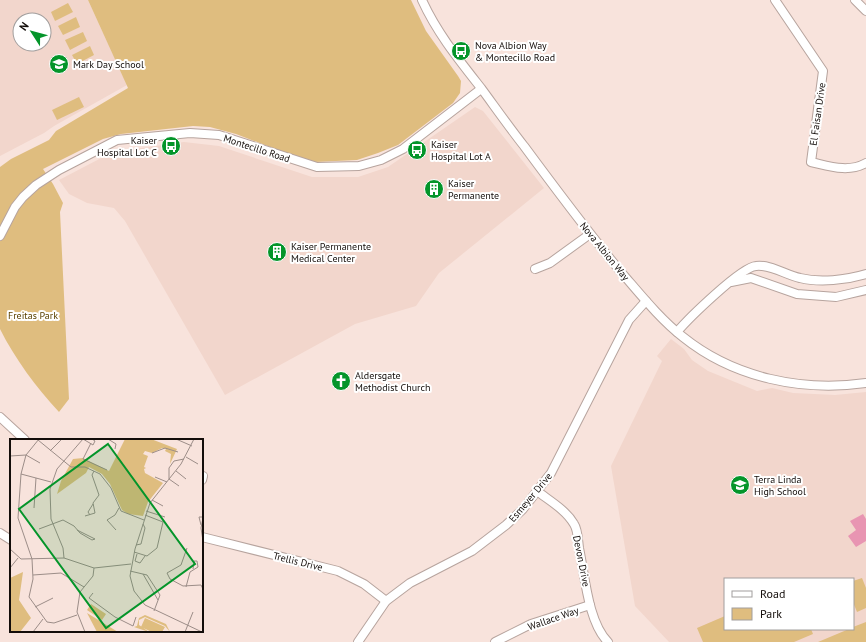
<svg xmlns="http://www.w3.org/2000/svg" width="866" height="642" viewBox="0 0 866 642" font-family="'PT Sans',sans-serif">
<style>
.built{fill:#f2d6cc;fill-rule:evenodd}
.green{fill:#dfbd7f}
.water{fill:#e895b2}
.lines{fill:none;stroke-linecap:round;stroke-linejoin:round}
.street-casing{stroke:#b7a49e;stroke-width:10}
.street{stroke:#fff;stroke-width:8}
.labels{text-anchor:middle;stroke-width:4;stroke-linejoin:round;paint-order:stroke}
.poi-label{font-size:10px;fill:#130d0a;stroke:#fff;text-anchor:start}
.street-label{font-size:10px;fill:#130d0a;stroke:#fff}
.park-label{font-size:10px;fill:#5b4100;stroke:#fff}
.inset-road{fill:none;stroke:#9c8d88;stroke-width:1}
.view{fill:#04952a;fill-opacity:0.15;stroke:#04952a;stroke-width:2}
.inset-edge{fill:none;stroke:#130d0a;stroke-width:2}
</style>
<rect width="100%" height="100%" fill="#f8e3dc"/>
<!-- built -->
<g class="built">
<path d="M0 0H88L127 85 54 126 44 133 0 156ZM20 20H44V44H20Z"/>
<path d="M475 107 483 111 544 188 439 273 416 306 355 324 225 395 125 221 114 208 87 203 69 194 59 180 105 156 128 150 184 142 219 146 312 177H358L388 167Z"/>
<path d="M671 339 684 349 692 360 708 371 757 391 772 388 793 393 835 395 866 392V642H669L635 606 611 466 662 361 657 356ZM725 579H853V629H725Z"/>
</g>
<!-- green -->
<g class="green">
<path d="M88 0H411L426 31 458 76 461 81 460 93 453 103 398 145 378 153 357 160 315 162 291 155 236 134 210 127 193 126 121 134 103 139 43 169 53 184 63 203 60 212 69 399 59 412C36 387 15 359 0 329V167L11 159 49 140 56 131 128 88Z"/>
<path d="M68 3 73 12 55 21 51 12Z"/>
<path d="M76 17 80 27 63 35 58 26Z"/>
<path d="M83 32 87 41 70 50 65 40Z"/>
<path d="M90 46 94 55 77 64 72 55Z"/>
<path d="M79 97 84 107 57 120 52 110Z"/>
<path d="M862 578 866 588V608L857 612 853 602V581Z"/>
<path d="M725 616V629H811L813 634 794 642H703L697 628Z"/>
<path d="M866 622V642H818L849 629H853V627Z"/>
</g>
<!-- water -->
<path class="water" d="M863 514 866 519V541L856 547 848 536 856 530 850 521Z"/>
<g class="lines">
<defs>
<g id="street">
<path d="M422 0C437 33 459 60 481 88 495 107 509 127 524 146 555 188 587 231 621 272 641 295 660 319 683 337 734 378 802 392 866 383"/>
<path d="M775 0 823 71 811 162C829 166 848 173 866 163"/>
<path d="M855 0 866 11"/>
<path d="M0 236 15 207 23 197 36 185 59 170 117 140 190 133 219 135 317 167 359 166 381 160 403 149 481 89"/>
<path d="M535 269 550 263 590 234"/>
<path d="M731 282 751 278 797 294 836 297 866 290"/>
<path d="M677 332C688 319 741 267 756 266 770 264 786 275 800 278 820 283 846 280 866 274"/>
<path d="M0 417 25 440"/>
<path d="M202 480 203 476"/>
<path d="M537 491C550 501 566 510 574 524 578 530 578 541 579 548 585 576 588 622 608 642"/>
<path d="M0 533 11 540"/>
<path d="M202 537 338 571 364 584 386 601"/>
<path d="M358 642 386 601 410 583 472 551 506 525 523 509 551 473 629 320 646 301"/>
<path d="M495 642 531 624 590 605"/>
</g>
</defs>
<!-- street casing -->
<use href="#street" class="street-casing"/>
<!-- street -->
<use href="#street" class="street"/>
</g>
<!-- icons -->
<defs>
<symbol id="bus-disc" viewBox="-11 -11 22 22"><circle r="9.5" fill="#04952a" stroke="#fff"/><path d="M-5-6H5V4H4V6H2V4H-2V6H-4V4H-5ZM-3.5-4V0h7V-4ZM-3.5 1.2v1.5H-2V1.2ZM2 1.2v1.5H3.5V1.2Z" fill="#fff"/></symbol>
<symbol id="school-disc" viewBox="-11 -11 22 22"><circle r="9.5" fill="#04952a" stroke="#fff"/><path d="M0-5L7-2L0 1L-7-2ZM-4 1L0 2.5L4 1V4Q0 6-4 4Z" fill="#fff"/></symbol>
<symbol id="building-disc" viewBox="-11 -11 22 22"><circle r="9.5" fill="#04952a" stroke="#fff"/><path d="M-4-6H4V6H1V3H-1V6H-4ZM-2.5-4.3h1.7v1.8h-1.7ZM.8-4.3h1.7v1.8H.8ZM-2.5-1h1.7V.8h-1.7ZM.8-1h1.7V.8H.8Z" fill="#fff"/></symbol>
<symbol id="church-disc" viewBox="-11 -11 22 22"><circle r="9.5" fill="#04952a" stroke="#fff"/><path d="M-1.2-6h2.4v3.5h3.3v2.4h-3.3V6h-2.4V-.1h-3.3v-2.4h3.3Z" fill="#fff"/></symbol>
</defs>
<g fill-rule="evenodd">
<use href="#bus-disc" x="450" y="40" width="22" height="22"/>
<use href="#school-disc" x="48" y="53" width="22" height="22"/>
<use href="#bus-disc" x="160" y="135" width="22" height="22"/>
<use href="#bus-disc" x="406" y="139" width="22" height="22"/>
<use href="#building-disc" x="423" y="178" width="22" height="22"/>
<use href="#building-disc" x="266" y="241" width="22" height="22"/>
<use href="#church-disc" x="330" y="370" width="22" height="22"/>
<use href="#school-disc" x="729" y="474" width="22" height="22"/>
</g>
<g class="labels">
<!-- poi labels -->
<g class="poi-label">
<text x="475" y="49">Nova Albion Way<tspan x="475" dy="12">&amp; Montecillo Road</tspan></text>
<text x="73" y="68">Mark Day School</text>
<text x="157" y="144" text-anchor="end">Kaiser<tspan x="157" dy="12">Hospital Lot C</tspan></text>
<text x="431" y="148">Kaiser<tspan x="431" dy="12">Hospital Lot A</tspan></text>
<text x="448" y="187">Kaiser<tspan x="448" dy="12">Permanente</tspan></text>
<text x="291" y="250">Kaiser Permanente<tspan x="291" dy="12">Medical Center</tspan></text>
<text x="355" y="379">Aldersgate<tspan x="355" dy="12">Methodist Church</tspan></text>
<text x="754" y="483">Terra Linda<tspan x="754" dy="12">High School</tspan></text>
</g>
<!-- street labels -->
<g class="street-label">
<text transform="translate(817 114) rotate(-82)" y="4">El Faisan Drive</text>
<text transform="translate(257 148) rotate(18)" y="4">Montecillo Road</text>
<text transform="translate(605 251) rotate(51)" y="4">Nova Albion Way</text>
<text transform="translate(530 497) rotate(-50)" y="4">Esmeyer Drive</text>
<text transform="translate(298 561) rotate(14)" y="4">Trellis Drive</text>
<text transform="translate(582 561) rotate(79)" y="4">Devon Drive</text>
<text transform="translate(553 618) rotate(-19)" y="4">Wallace Way</text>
</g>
<!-- park labels -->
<g class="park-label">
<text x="33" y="319">Freitas Park</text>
</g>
</g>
<!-- overview -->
<g transform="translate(10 439)">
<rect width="193" height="193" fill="#f8e3dc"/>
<path d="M115 0H141L167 10 160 25 161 15 155 12 156 10 152 9 142 14 135 12 133 15 138 17 134 28 136 29 134 30 135 34 153 44 138 63 133 77 118 75 112 71 100 45 92 35 79 28 76 34 47 55 51 42 63 20 73 19 99 32ZM13 133 9 161 21 179 10 193H0V139ZM81 165 96 175 92 181 77 171ZM77 174 108 193H87ZM135 176 156 185 160 193 155 187 135 178 129 181V186L139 193 124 188 127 187 129 179ZM135 179 155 188 152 193H142L131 188Z" fill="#dfbd7f"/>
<path class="inset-road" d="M29 0 16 16 11 35 8 79 22 120 23 140 19 158 37 183 44 184 67 176M73 0 83 6 85 2 82 0M98 0 106 5 105 10M166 0 182 7M184 0 171 25 140 64 125 110 120 137 124 152 135 166 192 193M28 1 61 28H75L90 35 101 49 111 72 134 81M81 4 73 20 97 31M40 12 52 0M142 14 155 9 168 13M0 17 16 16 30 24M176 18 188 25M166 32 176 40M11 35 41 43M145 38 157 43M169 47 159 40V29L164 22 174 20M142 61 153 67M24 69 26 39M136 72 155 78M80 76 78 73 83 65M75 77 85 74 83 64 89 56 82 36 84 32M193 79 191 89 193 102M191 86 189 78H193M29 90 53 81 64 87 70 94 82 101 85 100 67 91M106 91 97 81 105 76 109 69M126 106 131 105 135 89 133 85M177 109 171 126 157 134 160 140 173 147 191 146 193 150M0 110 11 120 54 119 84 129 121 125M124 113 137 117 147 109 153 83 135 76M127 115 125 122 130 124 135 117M54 119 53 109 41 80 40 50 47 30 73 0M0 129 8 119M120 132 137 136 150 156 144 172M133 135 148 161M23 136 51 134 74 148M176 148 180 133 188 128 187 122H184L183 130M83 154 79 159 105 178 123 187 126 178M25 168 43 159M23 193 33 180M75 193 67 173 70 153 83 137 84 129M175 193 183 173"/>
<path class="view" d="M98 5 185 125 96 189 9 70Z"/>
<rect width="193" height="193" class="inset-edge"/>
</g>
<!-- legend -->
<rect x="724" y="578" width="130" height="52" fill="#ffffff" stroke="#a19e9d"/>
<rect x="732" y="591" width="20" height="6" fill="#ffffff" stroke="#a19e9d"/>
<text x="760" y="598" font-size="12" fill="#130d0a">Road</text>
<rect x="732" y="608" width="20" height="12" fill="#dfbd7f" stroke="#a19e9d"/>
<text x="760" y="618" font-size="12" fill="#130d0a">Park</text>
<!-- north arrow -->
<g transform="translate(32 32) rotate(306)"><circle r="19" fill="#ffffff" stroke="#a19e9d"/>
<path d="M0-3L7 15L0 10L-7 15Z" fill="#04952a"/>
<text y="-6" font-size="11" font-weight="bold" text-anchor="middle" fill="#130d0a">N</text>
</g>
</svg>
